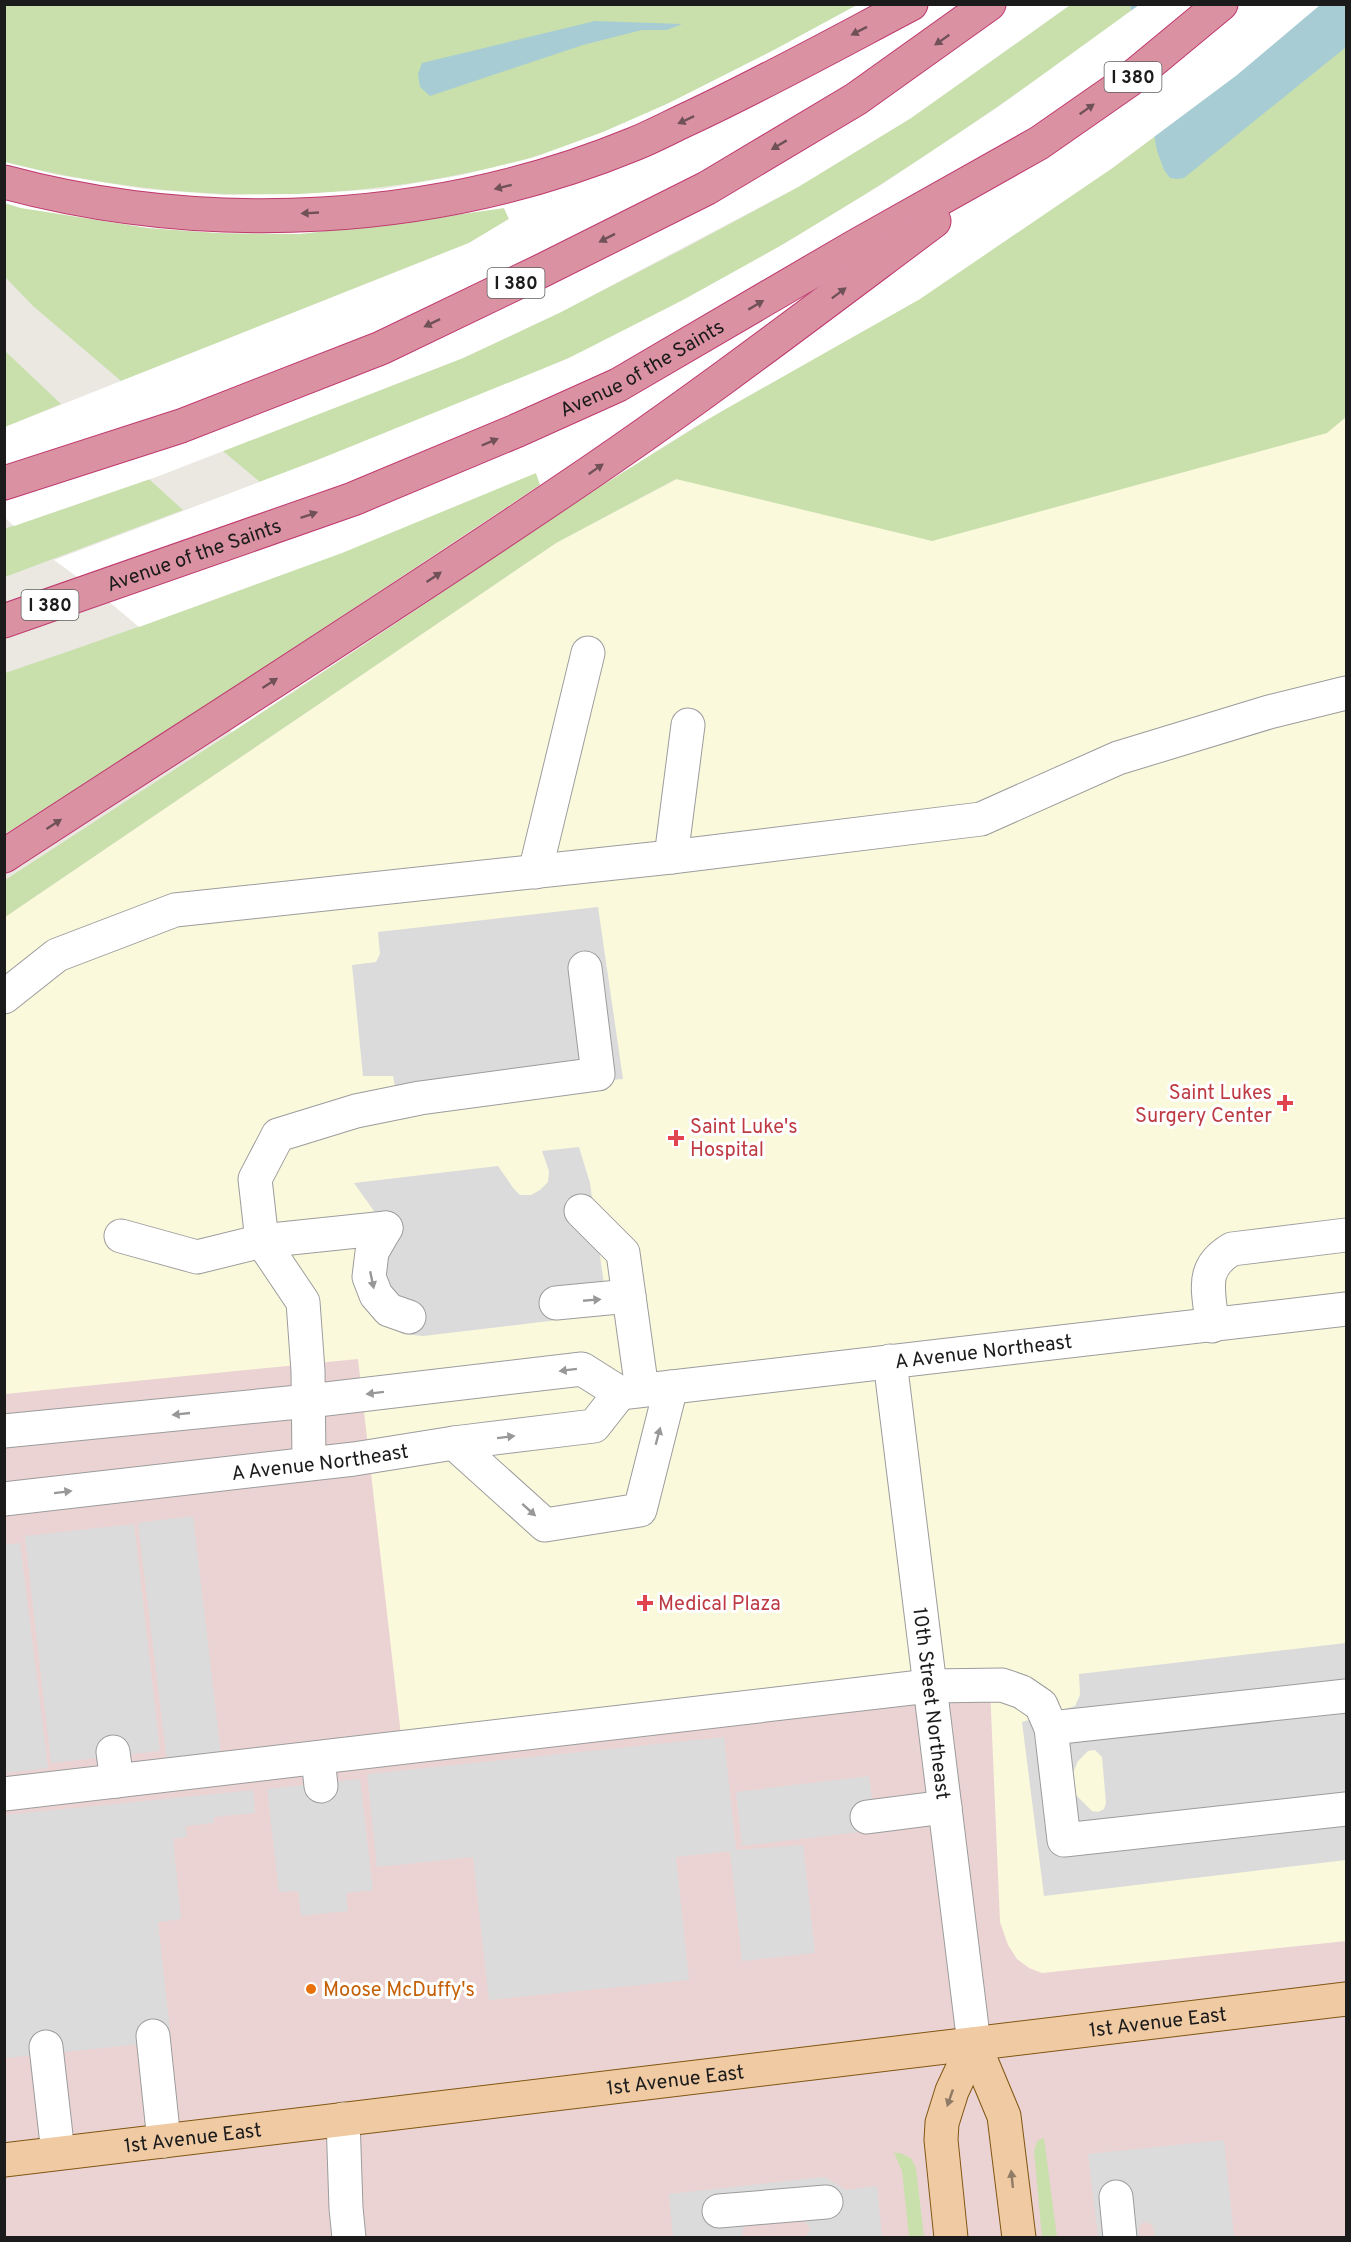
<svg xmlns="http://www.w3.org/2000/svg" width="1351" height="2242" viewBox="0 0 1351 2242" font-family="Overpass,sans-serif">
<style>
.commercial{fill:#ebd3d3}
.education{fill:#faf9dc}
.grass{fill:#c9e0ad}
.parking{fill:#dbdbdb;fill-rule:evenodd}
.water{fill:#a7ccd4}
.pier{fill:#fff}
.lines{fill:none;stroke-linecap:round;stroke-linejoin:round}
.minor-casing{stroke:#9c9c9c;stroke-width:35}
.major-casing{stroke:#805612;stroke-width:35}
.highway-casing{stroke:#bf396e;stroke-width:35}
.minor{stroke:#fff;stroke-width:33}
.major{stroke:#efcaa3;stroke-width:33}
.highway{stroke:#da92a3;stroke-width:33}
.oneway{fill:#715158}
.oneway2{fill:#989898}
.oneway3{fill:#907b66}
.health-dot{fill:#e0444e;stroke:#fff;stroke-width:2}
.food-dot{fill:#e8710a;stroke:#fff;stroke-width:2}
.labels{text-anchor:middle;stroke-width:6;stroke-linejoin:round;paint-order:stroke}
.shield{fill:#fff;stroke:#5f5f5f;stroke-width:1.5}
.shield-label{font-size:18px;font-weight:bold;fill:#1b1b1b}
.street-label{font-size:20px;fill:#1b1b1b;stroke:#fff}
.health-label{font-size:20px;fill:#be3a42;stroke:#fff;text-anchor:start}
.food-label{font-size:20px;fill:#c56008;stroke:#fff;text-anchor:start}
</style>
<rect width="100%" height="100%" fill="#ebe8e2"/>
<!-- commercial -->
<path class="commercial" d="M1346 417V2237L5 2238V917L556 543Z"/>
<!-- education -->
<path class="education" d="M1346 44V1941L1042 1973 1029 1968 1017 1959 1008 1945 1000 1922 990 1687 403 1753 358 1359 5 1394V917L556 543 677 479Z"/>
<!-- grass -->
<g class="grass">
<path d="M4 5H857C753 62 647 122 533 157 502 167 468 173 436 179 290 205 148 198 5 162Z"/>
<path d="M1070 5H1130L1131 11C954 142 770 263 571 357 532 376 491 391 451 407 387 432 324 458 260 482L223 451 463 358 561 312 687 247 798 187 911 118Z"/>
<path d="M1346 5V417L1327 433 932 541 676 479 556 543 5 917V880L292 693 601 486 1111 169 1237 75Z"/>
<path d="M4 203 21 208 342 230 504 208 509 219 469 243 121 381 33 306 5 277Z"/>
<path d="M4 350 61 404 5 427Z"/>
<path d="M535 472 541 484C366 607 185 720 5 834V673C184 612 362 548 535 472Z"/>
<path d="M149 479 183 510 5 577 4 529Z"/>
<path d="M1044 2138 1057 2237H1042L1034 2152 1037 2141Z"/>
<path d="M894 2153H900L911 2158 916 2168 924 2237H909L902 2171Z"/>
</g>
<!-- parking -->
<g class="parking">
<path d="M598 907 623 1079 397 1098 393 1076H363L352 965 376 962 380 954 378 932Z"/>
<path d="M579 1147 590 1183 608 1314 423 1336 403 1334 384 1325 368 1312 358 1294 376 1214 354 1183 498 1166 514 1189 520 1195H531L540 1190 548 1182 549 1171 542 1151Z"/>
<path d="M193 1516 221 1754 167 1761 138 1523Z"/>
<path d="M134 1524 160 1751 51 1763 25 1536Z"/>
<path d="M20 1543 48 1768 5 1773V1545Z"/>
<path d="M1346 1643V1860L1044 1896 1022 1722 1075 1706 1080 1695 1079 1674ZM1095 1750 1102 1757 1106 1803 1104 1809 1098 1812 1092 1811 1073 1792V1773L1078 1761 1088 1751Z"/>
<path d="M724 1737 736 1850 803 1845 815 1953 742 1961 730 1851 676 1857 689 1980 489 2000 473 1857 377 1867 367 1774Z"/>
<path d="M869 1776 876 1830 742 1846 736 1792Z"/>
<path d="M360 1779 373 1890 346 1893 348 1911 301 1916 298 1891 279 1892 267 1789Z"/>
<path d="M253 1790 255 1813 214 1817V1823L186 1826 187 1837 173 1839 181 1919 158 1922 171 2041 5 2058V1815Z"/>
<path d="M1224 2140 1234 2237H1155L1152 2224 1144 2222 1139 2226V2237H1098L1088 2154Z"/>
<path d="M822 2177 827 2178 846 2190 877 2186 882 2237H805L810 2230 809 2226 802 2220 749 2225 743 2228 742 2237H673L669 2194Z"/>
</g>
<!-- water -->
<g class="water">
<path d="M1130 5H1346V47L1184 178 1178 179 1170 178 1164 170 1157 151Z"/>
<path d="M595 21 682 24 667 30H642L583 45 430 96 420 87 418 74 422 63Z"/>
</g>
<!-- pier -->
<g class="pier">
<path d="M857 5H1070L911 118 798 187 561 312 463 358 159 476 14 526 5 518V427L469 243 509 219 504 208 393 224 299 234 217 233 148 228 21 208 5 203 4 162 58 175 144 189 224 195 300 194 382 189 462 175 532 158 603 132 669 103 772 51Z"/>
<path d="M1139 5H1320L1237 75 1111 169 920 299 701 423 601 486 232 732 211 703 540 485 536 473 342 553 139 627 95 590 54 560 320 459 525 376 569 358 683 300 782 245 881 185 998 107Z"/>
</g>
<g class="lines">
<defs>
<g id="minor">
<path d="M671 857 688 725"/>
<path d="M535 872 588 653"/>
<path d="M4 997 57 955 175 910 671 857 981 819 1118 758 1269 712 1346 693"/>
<path d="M581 1211 623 1253 642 1390"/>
<path d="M386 1228 372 1252 369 1277 376 1295 389 1310 409 1317"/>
<path d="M121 1236 197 1257 262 1241 386 1228"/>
<path d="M556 1303 629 1296"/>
<path d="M1212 1326C1210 1292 1198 1269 1232 1249L1346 1235"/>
<path id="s1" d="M890 1361 974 2044"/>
<path id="s2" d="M4 1431 309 1401 582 1369 620 1393 1346 1309"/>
<path d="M454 1443 545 1525 640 1510 671 1387"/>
<path d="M309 1463 308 1371 303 1302 262 1241 255 1179 278 1135 356 1111 420 1098 598 1074 585 968"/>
<path id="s3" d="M4 1499 354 1459 454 1443 594 1426 620 1393"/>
<path d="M1346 1696 1051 1728 1064 1840 1346 1809"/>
<path d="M113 1752 117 1781"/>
<path d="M318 1758 321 1786"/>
<path d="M4 1794 929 1686 1002 1685 1022 1692 1041 1705 1051 1728"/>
<path d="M867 1817 945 1807"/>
<path d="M153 2036 164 2141"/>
<path d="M46 2047 58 2153"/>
<path d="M343 2119 346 2208 349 2238"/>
<path d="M1116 2197 1120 2238"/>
<path d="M719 2211 826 2202"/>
</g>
<g id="major">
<path d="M974 2044 1004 2116 1019 2238"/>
<path id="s4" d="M4 2160 1346 1999"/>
<path d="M951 2238 941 2140 942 2123 952 2091 974 2044"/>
</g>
<g id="highway">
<path d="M4 182C209 237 437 225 634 144 654 136 674 125 694 116 768 81 839 42 911 4"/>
<path d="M4 483 181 426 381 348 543 270 707 188 856 99 989 4"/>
<path id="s5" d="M4 621 353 499 518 430 618 385 854 247 1039 143 1128 81 1221 4"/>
<path d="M4 856C194 732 386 611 573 484 696 401 815 310 934 221"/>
</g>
</defs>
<!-- minor casing -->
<use href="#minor" class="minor-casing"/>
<!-- major casing -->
<use href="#major" class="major-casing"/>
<!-- highway casing -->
<use href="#highway" class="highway-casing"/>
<!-- minor -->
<use href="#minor" class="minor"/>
<!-- major -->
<use href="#major" class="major"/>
<!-- highway -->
<use href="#highway" class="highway"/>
</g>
<!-- one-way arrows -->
<defs><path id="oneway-solid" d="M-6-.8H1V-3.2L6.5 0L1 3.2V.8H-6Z" transform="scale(1.5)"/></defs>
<g class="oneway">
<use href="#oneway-solid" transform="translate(859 31) rotate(153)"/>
<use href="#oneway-solid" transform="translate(942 40) rotate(145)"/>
<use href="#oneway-solid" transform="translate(1087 109) rotate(-35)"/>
<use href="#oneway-solid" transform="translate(686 120) rotate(155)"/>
<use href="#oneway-solid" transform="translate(779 145) rotate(149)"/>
<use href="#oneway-solid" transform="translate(503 187) rotate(166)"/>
<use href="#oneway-solid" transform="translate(310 213) rotate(177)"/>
<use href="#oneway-solid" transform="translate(607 238) rotate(153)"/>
<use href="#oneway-solid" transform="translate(839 293) rotate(-37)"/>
<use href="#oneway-solid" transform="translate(756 305) rotate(-31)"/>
<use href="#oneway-solid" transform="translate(432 323) rotate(154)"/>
<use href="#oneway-solid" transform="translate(490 442) rotate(-23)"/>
<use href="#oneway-solid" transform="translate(596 469) rotate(-35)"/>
<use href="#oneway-solid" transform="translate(309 515) rotate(-19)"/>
<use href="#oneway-solid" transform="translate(434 577) rotate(-34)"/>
<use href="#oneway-solid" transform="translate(270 683) rotate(-33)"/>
<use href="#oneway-solid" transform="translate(54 824) rotate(-33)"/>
</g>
<g class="oneway2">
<use href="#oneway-solid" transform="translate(372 1280) rotate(78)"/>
<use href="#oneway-solid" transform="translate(592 1300) rotate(-5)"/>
<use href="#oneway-solid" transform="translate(568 1370) rotate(173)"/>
<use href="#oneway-solid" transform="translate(375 1393) rotate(173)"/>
<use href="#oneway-solid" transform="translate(181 1414) rotate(174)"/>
<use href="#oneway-solid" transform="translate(658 1436) rotate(-75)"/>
<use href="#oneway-solid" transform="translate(506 1437) rotate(-7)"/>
<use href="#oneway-solid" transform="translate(63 1492) rotate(-7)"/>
<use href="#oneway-solid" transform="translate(529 1510) rotate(42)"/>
</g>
<g class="oneway3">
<use href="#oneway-solid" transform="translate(950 2098) rotate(109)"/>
<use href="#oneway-solid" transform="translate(1012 2179) rotate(-96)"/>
</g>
<!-- markers -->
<g class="health-dot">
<path d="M1282 1094h6v6h6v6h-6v6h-6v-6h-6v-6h6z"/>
<path d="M673 1129h6v6h6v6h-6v6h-6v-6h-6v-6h6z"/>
<path d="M642 1594h6v6h6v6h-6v6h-6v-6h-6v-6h6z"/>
</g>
<circle class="food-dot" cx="311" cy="1989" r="6"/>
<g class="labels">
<!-- shield labels -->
<g class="shield">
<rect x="1104.5" y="62" width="57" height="30" rx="4.5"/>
<rect x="487.5" y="268" width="57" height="30" rx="4.5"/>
<rect x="21.5" y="590" width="57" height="30" rx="4.5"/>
</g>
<g class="shield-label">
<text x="1133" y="83">I 380</text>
<text x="516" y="289">I 380</text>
<text x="50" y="611">I 380</text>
</g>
<!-- street labels -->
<g class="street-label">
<text dy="7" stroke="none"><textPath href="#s5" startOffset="687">Avenue of the Saints</textPath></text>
<text dy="7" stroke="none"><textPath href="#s5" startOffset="201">Avenue of the Saints</textPath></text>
<text dy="7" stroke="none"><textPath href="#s2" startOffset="992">A Avenue Northeast</textPath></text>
<text dy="7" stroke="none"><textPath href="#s3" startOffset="318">A Avenue Northeast</textPath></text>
<text dy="7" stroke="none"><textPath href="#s1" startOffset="345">10th Street Northeast</textPath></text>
<text dy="7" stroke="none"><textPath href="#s4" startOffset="1162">1st Avenue East</textPath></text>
<text dy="7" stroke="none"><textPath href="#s4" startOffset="676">1st Avenue East</textPath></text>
<text dy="7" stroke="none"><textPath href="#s4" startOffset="190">1st Avenue East</textPath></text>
</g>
<!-- health labels -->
<g class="health-label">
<text x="1272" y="1099" text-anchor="end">Saint Lukes<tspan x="1272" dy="23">Surgery Center</tspan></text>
<text x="690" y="1133">Saint Luke's<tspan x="690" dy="23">Hospital</tspan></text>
<text x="658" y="1610">Medical Plaza</text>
</g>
<!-- food labels -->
<g class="food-label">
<text x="323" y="1996">Moose McDuffy's</text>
</g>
</g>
<!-- border -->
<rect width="1351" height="2242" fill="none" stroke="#1b1b1b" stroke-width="12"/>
</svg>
